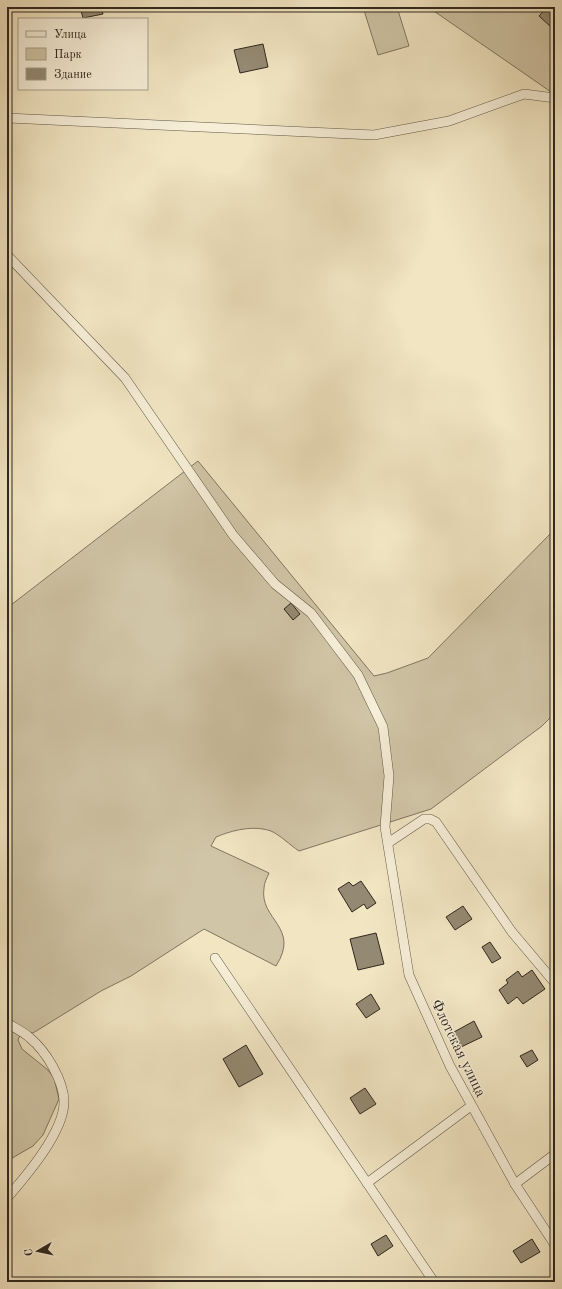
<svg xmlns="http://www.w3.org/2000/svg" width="562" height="1289" viewBox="0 0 562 1289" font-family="'Old Standard TT',serif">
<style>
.green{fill:#d0c5a6;stroke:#807662}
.building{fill:#948a73;stroke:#30281e}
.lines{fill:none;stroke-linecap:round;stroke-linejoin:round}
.minor-casing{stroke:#605747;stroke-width:10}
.minor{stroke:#f6eed7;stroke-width:9}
.labels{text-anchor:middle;stroke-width:3;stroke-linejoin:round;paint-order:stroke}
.street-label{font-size:15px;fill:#30281e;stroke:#f6eed7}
</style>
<rect width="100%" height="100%" fill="#f1e5c2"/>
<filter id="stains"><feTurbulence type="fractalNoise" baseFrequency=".005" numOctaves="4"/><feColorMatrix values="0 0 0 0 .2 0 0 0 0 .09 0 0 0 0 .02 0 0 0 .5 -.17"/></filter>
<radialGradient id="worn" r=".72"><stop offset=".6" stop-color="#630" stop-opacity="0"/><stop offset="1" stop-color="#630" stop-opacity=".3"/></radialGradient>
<!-- green -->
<g class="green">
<path d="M363 7H397L409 46 378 55Z"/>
<path d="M428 7H555V95L541 85Z"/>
<path d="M198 461 374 676 387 673 428 658 555 529V713L542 726 431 809 299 851C290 845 280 835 271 831 253 825 233 830 216 837L211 846 269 873C267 878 264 883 264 888 259 920 301 927 276 966L204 929 131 976 101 991 33 1033 22 1030 18 1040 22 1049 48 1070 54 1078 59 1099 43 1135 33 1146 7 1161V608Z"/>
</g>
<!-- building -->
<g class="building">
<path d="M80 7H101L103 14 83 18Z"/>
<path d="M547 7H555V23L551 27 539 16Z"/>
<path d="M263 44 268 67 240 73 234 50Z"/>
<path d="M291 603 300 614 293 620 284 609Z"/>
<path d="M361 881 376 903 367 909 364 904 352 912 338 889 349 882 353 886Z"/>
<path d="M463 906 472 919 455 930 446 917Z"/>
<path d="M376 933 384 964 358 970 350 939Z"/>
<path d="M490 942 501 958 492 963 482 947Z"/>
<path d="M532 970 545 989 523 1004 517 997 508 1004 499 990 508 983 506 980 518 971 522 977Z"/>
<path d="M371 994 380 1009 366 1018 356 1004Z"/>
<path d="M474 1021 482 1037 461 1047 454 1032Z"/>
<path d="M246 1045 263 1074 239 1087 223 1059Z"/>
<path d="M532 1050 538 1060 527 1067 520 1056Z"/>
<path d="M365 1088 376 1104 360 1114 350 1098Z"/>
<path d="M386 1235 393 1246 378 1256 371 1244Z"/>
<path d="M532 1239 540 1252 521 1263 513 1251Z"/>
</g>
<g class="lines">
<defs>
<g id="minor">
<path d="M7 118 374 135 449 121 524 94 555 98"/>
<path d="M7 255 125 378 233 535 275 584 311 613 358 675 383 727 389 776 385 827 409 975 450 1066 515 1184 555 1245"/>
<path d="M388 843 424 819H430L436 822 512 932 555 983"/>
<path d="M215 958 434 1282"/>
<path d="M7 1023C15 1028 24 1032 30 1038 46 1051 64 1081 64 1102 64 1132 26 1176 7 1198"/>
<path d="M367 1183 471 1106"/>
<path d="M515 1184 555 1154"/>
</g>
</defs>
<!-- minor casing -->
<use href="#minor" class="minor-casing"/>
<!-- minor -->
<use href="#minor" class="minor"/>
</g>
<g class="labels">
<!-- street labels -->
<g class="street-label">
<text transform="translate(459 1048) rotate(64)" y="5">Флотская улица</text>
</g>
</g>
<!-- margin -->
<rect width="562" height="1289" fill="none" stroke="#f1e5c2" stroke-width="24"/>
<rect x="8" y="8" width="546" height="1273" fill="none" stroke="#30281e" stroke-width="2"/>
<rect x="12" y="12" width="538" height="1265" fill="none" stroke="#30281e"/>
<!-- legend -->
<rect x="18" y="18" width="130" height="72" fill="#f6eed7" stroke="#a79f8d"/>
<rect x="26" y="31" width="20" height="6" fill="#f6eed7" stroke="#a79f8d"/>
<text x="54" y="38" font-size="12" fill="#30281e">Улица</text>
<rect x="26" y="48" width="20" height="12" fill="#d0c5a6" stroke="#a79f8d"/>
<text x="54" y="58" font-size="12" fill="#30281e">Парк</text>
<rect x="26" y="68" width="20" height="12" fill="#948a73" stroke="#a79f8d"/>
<text x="54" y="78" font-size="12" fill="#30281e">Здание</text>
<!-- north arrow -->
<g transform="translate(38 1251) rotate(261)" stroke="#f6eed7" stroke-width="3" paint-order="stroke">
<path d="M0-3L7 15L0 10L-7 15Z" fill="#30281e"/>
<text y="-6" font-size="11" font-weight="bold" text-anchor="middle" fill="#30281e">С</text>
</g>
<rect width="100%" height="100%" filter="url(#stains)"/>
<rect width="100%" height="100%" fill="url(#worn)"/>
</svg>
